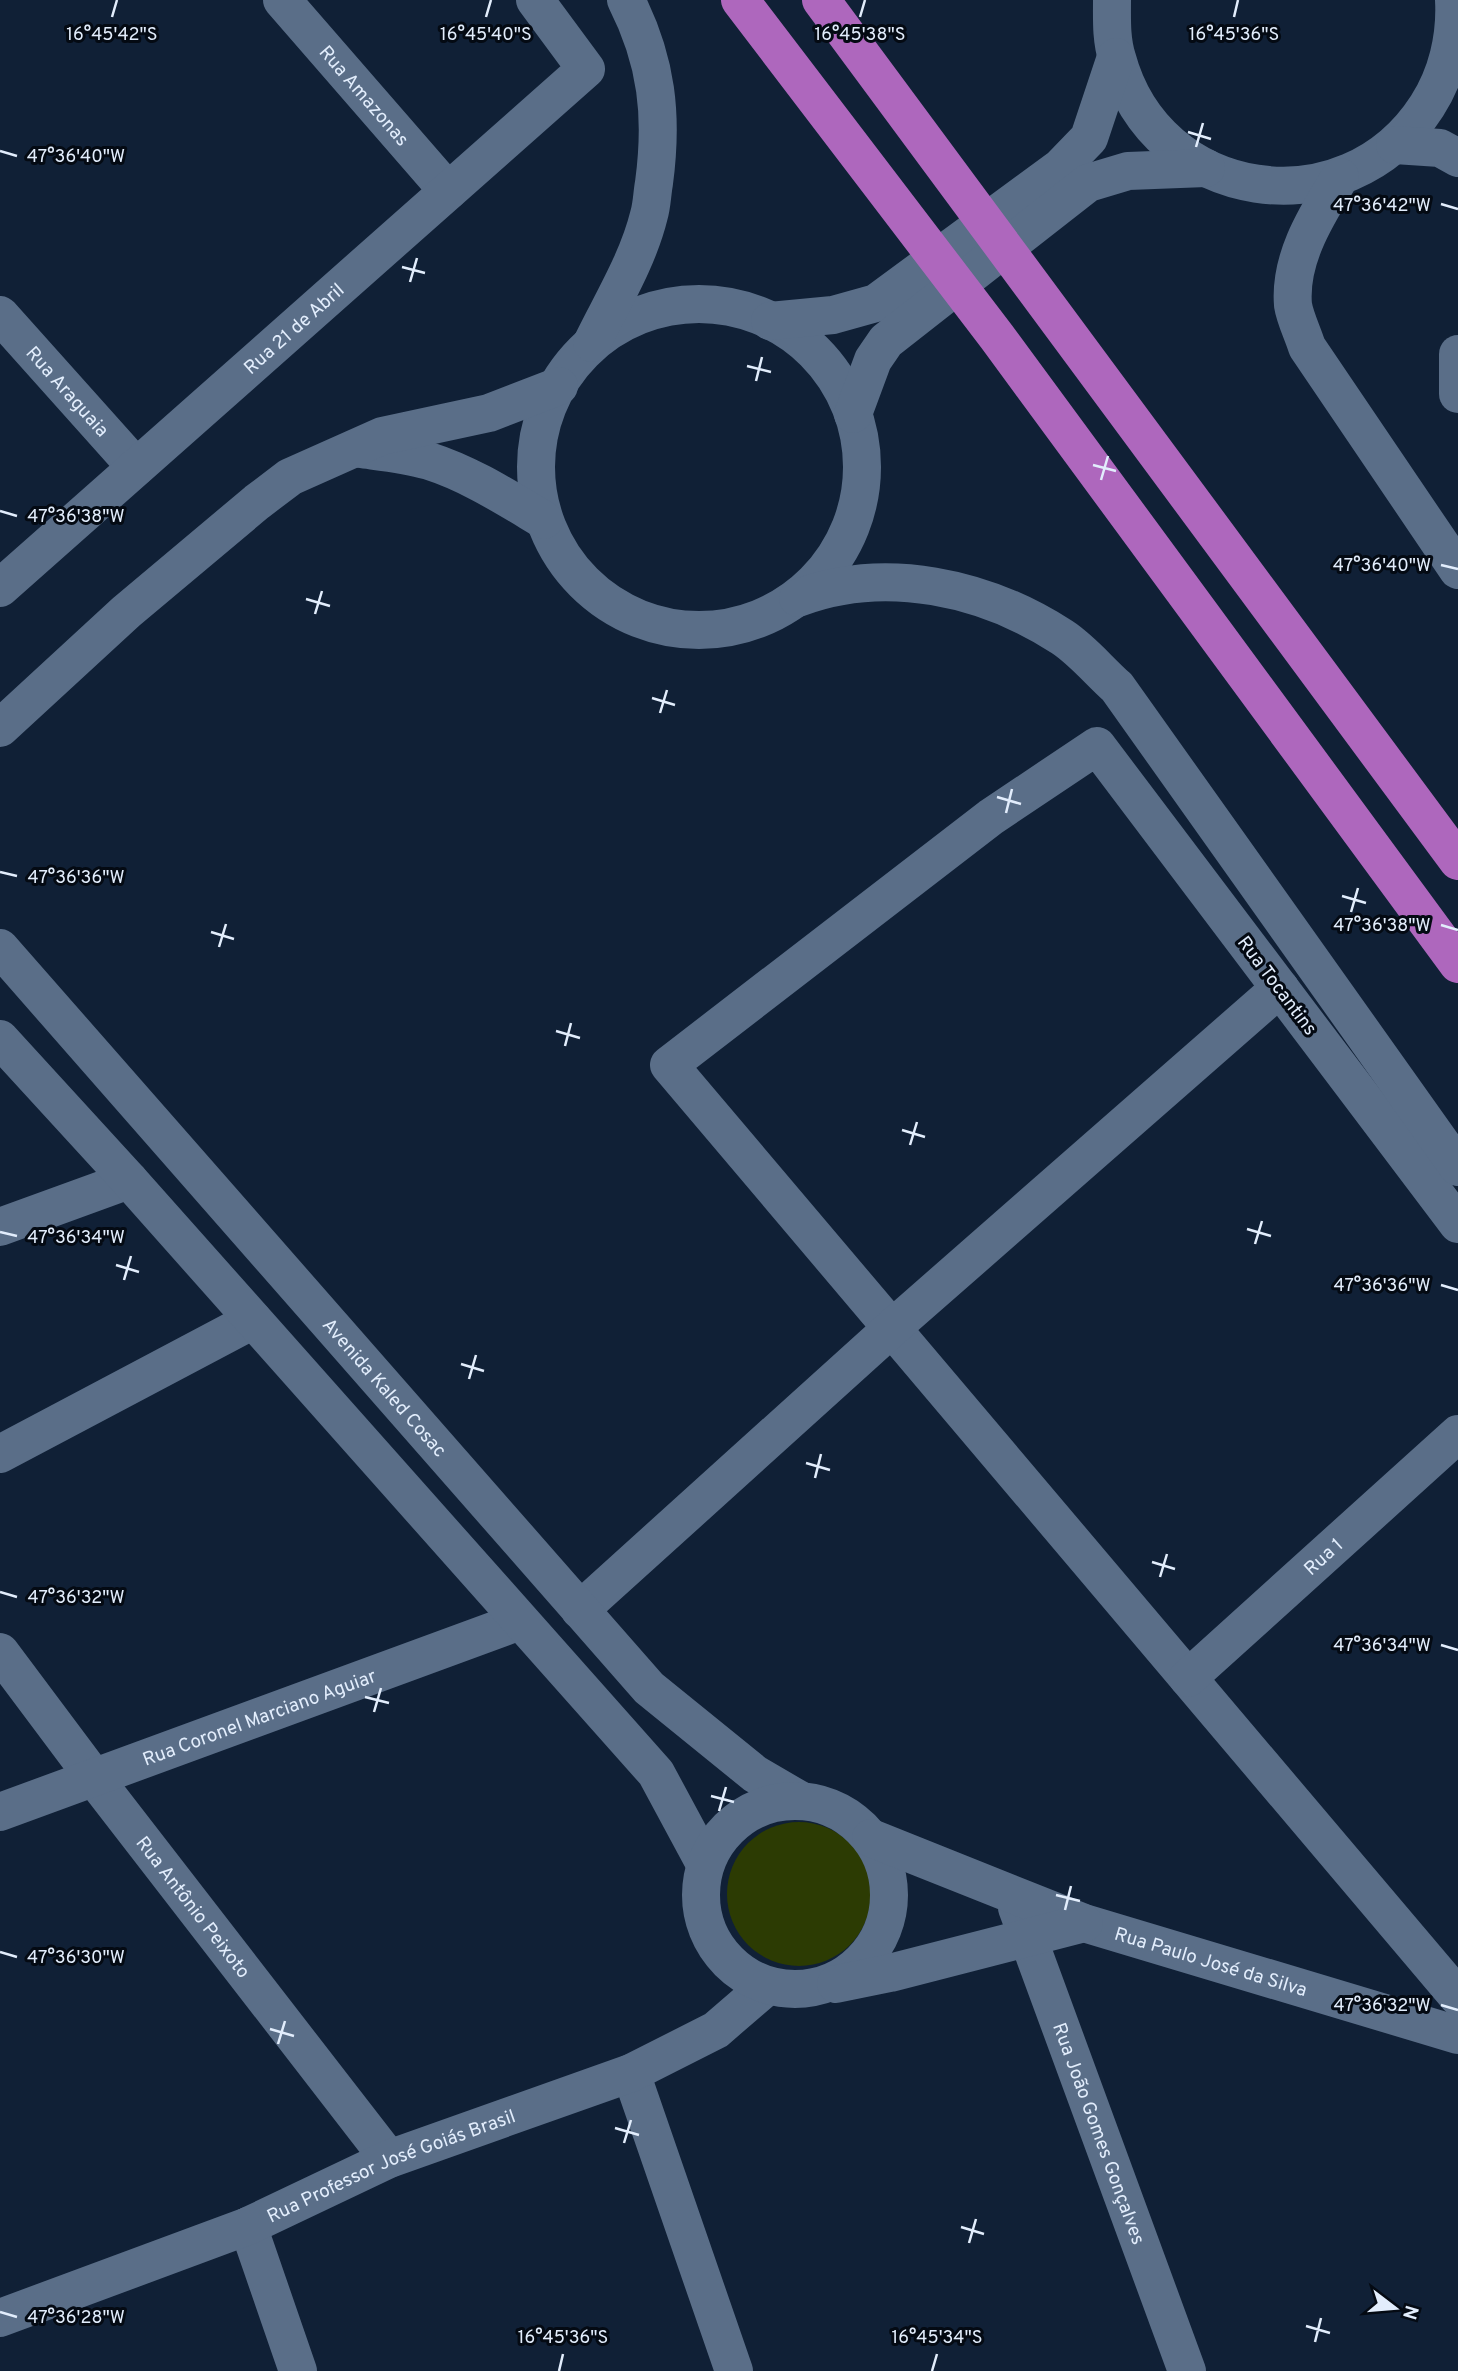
<svg xmlns="http://www.w3.org/2000/svg" width="1458" height="2371" viewBox="0 0 1458 2371" font-family="Overpass,sans-serif">
<style>
.green{fill:#2c3b03}
.lines{fill:none;stroke-linecap:round;stroke-linejoin:round}
.minor{stroke:#5a6e88;stroke-width:38}
.tertiary{stroke:#5a6e88;stroke-width:38}
.motorway{stroke:#ae67bd;stroke-width:38}
.ticks{fill:none;stroke:#e2edfc;stroke-width:2.5}
.labels{text-anchor:middle;stroke-width:6;stroke-linejoin:round;paint-order:stroke}
.street-label{font-size:19px;fill:#e2edfc;stroke:#040a13}
.ticks-label{font-size:18px;text-anchor:middle;fill:#e2edfc;stroke:#040a13;stroke-width:6;stroke-linejoin:round;paint-order:stroke}
</style>
<rect width="100%" height="100%" fill="#102036"/>
<!-- green -->
<circle class="green" cx="799" cy="1894" r="72"/>
<g class="lines">
<!-- minor -->
<g class="minor">
<path id="s1" d="M282 0 448 191"/>
<path id="s2" d="M0 315 136 467"/>
<path id="s3" d="M0 588 586 69 535 0"/>
<path d="M1458 1224 1097 746 991 817 669 1065 1458 1997"/>
<path d="M0 1227 129 1180"/>
<path d="M0 1454 253 1320"/>
<path d="M580 1610 892 1328 1280 988"/>
<path id="s4" d="M0 1652 95 1779 389 2159"/>
<path id="s5" d="M1188 1678 1458 1434"/>
<path id="s6" d="M0 1812 520 1621"/>
<path id="s7" d="M1017 1908 1187 2371"/>
<path d="M631 2073 734 2371"/>
<path d="M248 2226 298 2371"/>
<path id="s8" d="M0 2318 248 2226 389 2159 631 2073 716 2030 767 1986"/>
</g>
<!-- tertiary -->
<g class="tertiary">
<path d="M1112 0C1112 19 1111 39 1117 58 1156 203 1346 232 1427 106 1447 75 1456 37 1454 0"/>
<path d="M1395 145 1440 148 1458 158"/>
<path d="M1340 177C1317 215 1289 258 1293 305 1295 318 1303 334 1307 347L1458 570"/>
<circle cx="699" cy="467" r="163"/>
<path d="M770 321 833 315 876 303 1061 167 1089 138 1116 57"/>
<path d="M592 343C612 302 638 260 649 215 652 205 652 194 654 183 663 116 657 61 626 0"/>
<path d="M1458 354V394"/>
<path d="M853 414 873 360 886 341 1088 183 1128 171 1206 168"/>
<path d="M360 449C383 452 407 454 429 461 470 474 507 498 544 520"/>
<path d="M798 598C885 565 985 587 1062 637 1082 650 1099 671 1117 687L1458 1167"/>
<path d="M0 728 126 612 257 502 290 477 382 436 489 413 559 386"/>
<path id="s9" d="M0 948 649 1688 755 1774 798 1799"/>
<path d="M0 1039 129 1180 656 1773 705 1864"/>
<circle cx="795" cy="1895" r="94"/>
<path id="s10" d="M871 1838 1084 1923 1458 2035"/>
<path d="M836 1984 890 1973 1084 1923"/>
</g>
<!-- motorway -->
<g class="motorway">
<path d="M740 0 997 337 1458 964"/>
<path d="M821 0 1458 861"/>
</g>
</g>
<!-- ticks -->
<path class="ticks" d="M112 17 117 0M486 17 491 0M860 17 865 0M1234 17 1238 0M1188 132 1211 139M1196 147 1203 123M0 151 17 156M1441 204 1458 209M402 267 425 273M410 282 417 258M747 366 771 372M756 381 762 357M1093 465 1116 471M1101 480 1108 456M0 511 17 516M1441 565 1458 569M306 599 330 606M315 614 322 591M652 698 675 705M660 713 667 690M997 797 1021 804M1006 813 1012 789M0 872 17 876M1342 896 1366 903M1351 912 1358 888M1441 925 1458 930M211 932 234 939M219 947 226 924M556 1031 580 1038M565 1046 571 1023M902 1130 925 1137M910 1145 917 1122M1247 1229 1271 1236M0 1232 17 1236M1255 1244 1262 1221M116 1265 139 1272M124 1280 131 1256M1441 1285 1458 1290M461 1364 484 1371M469 1379 476 1355M806 1463 830 1470M815 1478 821 1454M1152 1562 1175 1569M1160 1577 1167 1554M0 1592 17 1597M1441 1645 1458 1650M365 1697 389 1703M374 1712 381 1688M711 1796 734 1802M719 1811 726 1787M1056 1895 1080 1901M1065 1910 1071 1886M0 1952 17 1957M1441 2005 1458 2010M270 2029 294 2036M278 2044 285 2021M615 2128 639 2135M624 2143 631 2120M961 2227 984 2234M969 2243 976 2219M0 2312 17 2317M1306 2326 1330 2333M1315 2342 1321 2318M559 2371 563 2354M932 2371 937 2354"/>
<g class="labels">
<!-- street labels -->
<g class="street-label">
<text dy="7" stroke="none"><textPath href="#s1" startOffset="126">Rua Amazonas</textPath></text>
<text dy="7" stroke="none"><textPath href="#s3" startOffset="392">Rua 21 de Abril</textPath></text>
<text dy="7" stroke="none"><textPath href="#s2" startOffset="102">Rua Araguaia</textPath></text>
<text transform="translate(1278 985) rotate(53)" y="7">Rua Tocantins</text>
<text dy="7" stroke="none"><textPath href="#s9" startOffset="584">Avenida Kaled Cosac</textPath></text>
<text dy="7" stroke="none"><textPath href="#s5" startOffset="182">Rua 1</textPath></text>
<text dy="7" stroke="none"><textPath href="#s6" startOffset="276">Rua Coronel Marciano Aguiar</textPath></text>
<text dy="7" stroke="none"><textPath href="#s4" startOffset="320">Rua Antônio Peixoto</textPath></text>
<text dy="7" stroke="none"><textPath href="#s10" startOffset="362">Rua Paulo José da Silva</textPath></text>
<text dy="7" stroke="none"><textPath href="#s7" startOffset="240">Rua João Gomes Gonçalves</textPath></text>
<text dy="7" stroke="none"><textPath href="#s8" startOffset="420">Rua Professor José Goiás Brasil</textPath></text>
</g>
</g>
<g class="ticks-label">
<text x="112" y="40">16°45'42"S</text>
<text x="486" y="40">16°45'40"S</text>
<text x="860" y="40">16°45'38"S</text>
<text x="1234" y="40">16°45'36"S</text>
<text x="76" y="162">47°36'40"W</text>
<text x="1382" y="211">47°36'42"W</text>
<text x="76" y="522">47°36'38"W</text>
<text x="1382" y="571">47°36'40"W</text>
<text x="76" y="883">47°36'36"W</text>
<text x="1382" y="931">47°36'38"W</text>
<text x="76" y="1243">47°36'34"W</text>
<text x="1382" y="1291">47°36'36"W</text>
<text x="76" y="1603">47°36'32"W</text>
<text x="1382" y="1651">47°36'34"W</text>
<text x="76" y="1963">47°36'30"W</text>
<text x="1382" y="2011">47°36'32"W</text>
<text x="76" y="2323">47°36'28"W</text>
<text x="563" y="2343">16°45'36"S</text>
<text x="937" y="2343">16°45'34"S</text>
</g>
<!-- north arrow -->
<g transform="translate(1395 2308) rotate(106)" stroke="#040a13" stroke-width="5" paint-order="stroke">
<path d="M0-5L12 26L0 18L-12 26Z" fill="#e2edfc"/>
<text y="-10" font-size="19" font-weight="bold" text-anchor="middle" fill="#e2edfc">N</text>
</g>
</svg>
